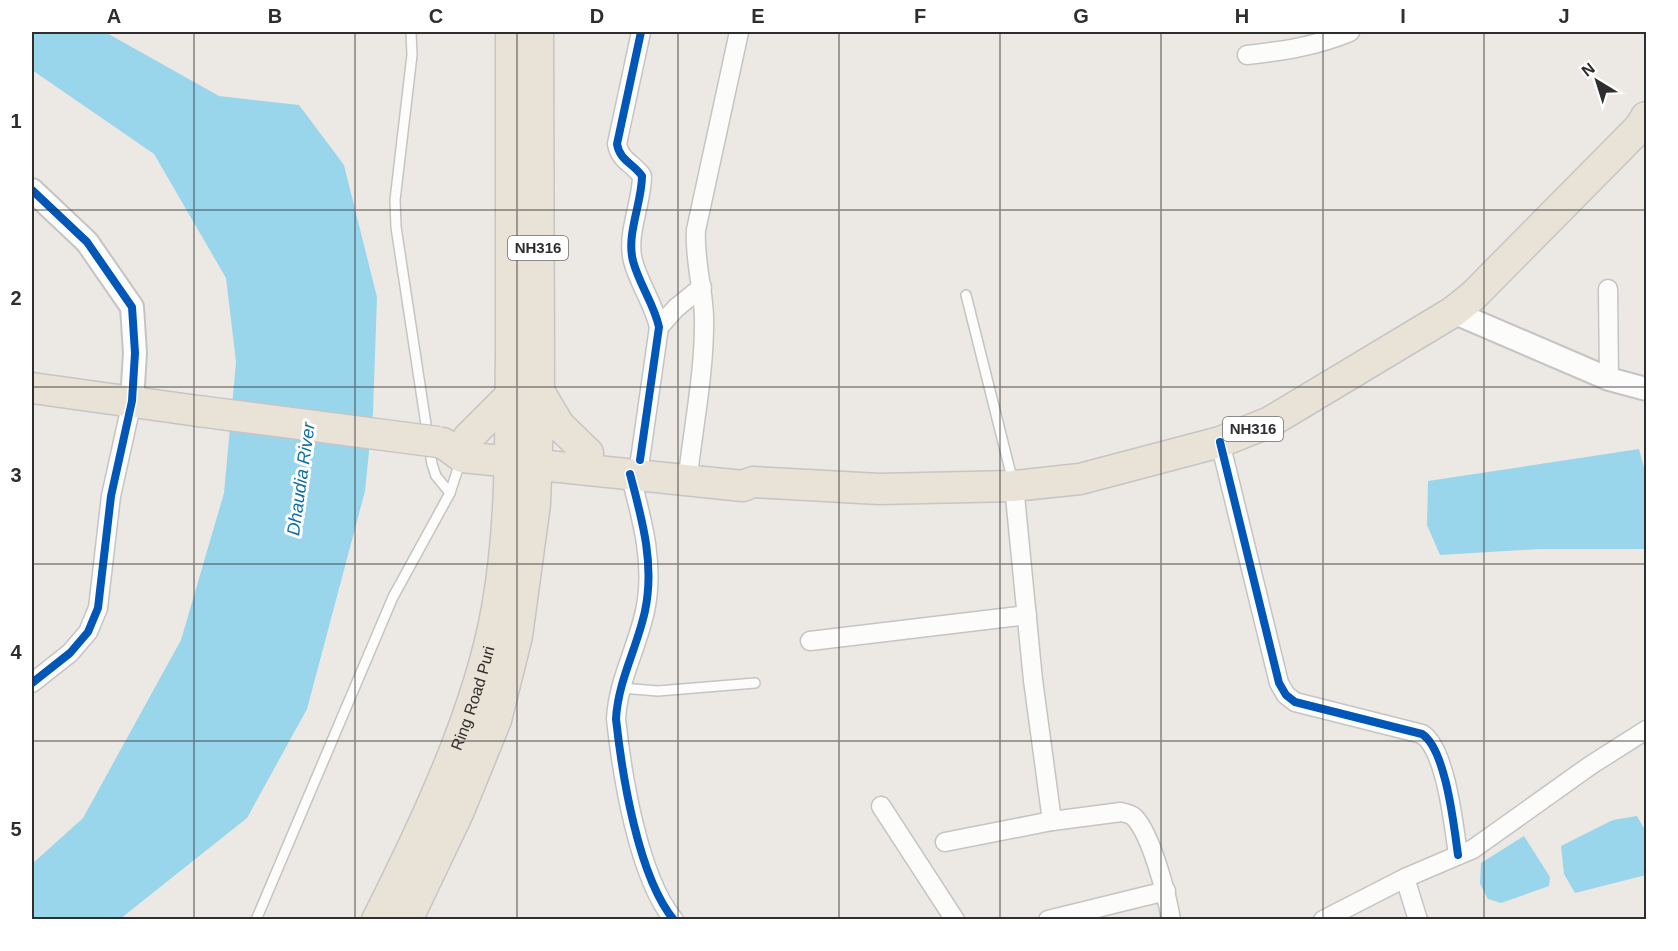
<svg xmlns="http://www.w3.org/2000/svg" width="1678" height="951" viewBox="0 0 1678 951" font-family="Arial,sans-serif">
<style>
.water{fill:#99d6ec}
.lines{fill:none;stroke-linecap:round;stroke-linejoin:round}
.service-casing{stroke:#c5c4c5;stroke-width:12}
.minor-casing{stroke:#c5c4c5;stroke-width:21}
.tertiary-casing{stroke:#c5c4c5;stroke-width:26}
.trunk-casing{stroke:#c6c5c4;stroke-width:33}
.service{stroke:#fcfcfb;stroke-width:9}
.minor{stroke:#fcfcfb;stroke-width:18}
.tertiary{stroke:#fcfcfb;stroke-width:22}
.trunk{stroke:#e9e2d6;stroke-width:30}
.trunk-bridge-casing{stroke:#c6c5c4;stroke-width:33;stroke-linecap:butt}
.trunk-bridge{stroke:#e9e2d6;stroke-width:30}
.cycleway-casing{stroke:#fff;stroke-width:11}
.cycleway{stroke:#0057b8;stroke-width:8}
.grid{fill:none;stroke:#2e2e2e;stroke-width:1.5;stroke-opacity:0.55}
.labels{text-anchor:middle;stroke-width:6;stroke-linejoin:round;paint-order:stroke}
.shield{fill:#fff;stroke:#6d6d6d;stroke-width:1.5}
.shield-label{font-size:15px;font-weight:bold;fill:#2e2e2e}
.street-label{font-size:16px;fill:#2e2e2e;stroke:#fff}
.water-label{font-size:18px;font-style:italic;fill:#0d6fa3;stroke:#fff}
.neatline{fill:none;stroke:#2e2e2e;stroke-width:2}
.grid-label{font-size:20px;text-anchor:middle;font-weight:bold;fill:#2e2e2e}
</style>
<rect width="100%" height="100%" fill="#ece8e4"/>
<!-- water -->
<g class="water">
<path d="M32 32H105L219 96 299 105 344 165 377 297 373 412 365 491 307 709 247 818 120 919H32V864L83 818 181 640 224 493 236 362 226 278 154 154 32 70Z"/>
<path d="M1639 449 1646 475V549H1539L1440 555 1427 525 1428 481Z"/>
<path d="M1637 816 1646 832V875L1575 893 1564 874 1561 846 1613 820Z"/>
<path d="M1524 836 1550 877 1549 886 1501 903 1488 899 1480 884 1481 863Z"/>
</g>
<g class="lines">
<defs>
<g id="service">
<path d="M411 32 412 55 395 200 396 227 432 464 436 476 450 493"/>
<path d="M966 295 1013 482"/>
<path d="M621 688 658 691 755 683"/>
<path d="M256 920 393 597 450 493 461 459"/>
</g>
<g id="minor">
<path d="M1247 55C1284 51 1316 46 1350 32"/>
<path d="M1608 289 1609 379"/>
<path d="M659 327 676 308 702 287"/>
<path d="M1220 442 1279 683 1286 695 1295 702 1422 734C1446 749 1454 827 1458 855"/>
<path d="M640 460 659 327C654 304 639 284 633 261 626 234 642 203 642 176 633 163 620 161 617 144L641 32"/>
<path d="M689 467C695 417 705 366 704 316 703 287 694 259 696 230L739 32"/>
<path d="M630 474C642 519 655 564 645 611 637 648 618 681 616 719 622 774 638 877 674 920"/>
<path d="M1014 486 1033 680 1052 821"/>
<path d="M810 641 1027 615"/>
<path d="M32 683 70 653 88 632 98 608 111 496 132 401"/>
<path d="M881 806 955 920"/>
<path d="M945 842 1052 821 1121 812C1126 813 1131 814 1134 817 1151 834 1167 895 1171 920"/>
<path d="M1405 878 1418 920"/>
<path d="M1048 920 1166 891"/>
<path d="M1323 920 1405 878 1473 849 1591 765 1646 730"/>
</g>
<g id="tertiary">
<path d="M32 190 87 242 132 307 135 353 132 401"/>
<path d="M1453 312 1609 379 1646 389"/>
</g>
<g id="trunk">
<path d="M32 388 198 411"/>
<path d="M539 391 559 425 588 453"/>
<path d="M468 438 511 395"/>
<path d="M443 443 462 457 743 486 753 482 879 489 1014 486 1080 479 1220 442 1270 422 1453 312 1473 296 1639 128 1646 117"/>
<path id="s1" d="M377 920C424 827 479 711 497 608 512 524 510 437 511 352 511 245 511 138 511 32"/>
<path d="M407 920 458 813 496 720 517 636 535 504 539 391 538 32"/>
</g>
</defs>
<!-- service casing -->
<use href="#service" class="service-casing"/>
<!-- minor casing -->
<use href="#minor" class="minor-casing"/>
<!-- tertiary casing -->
<use href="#tertiary" class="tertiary-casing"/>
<!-- trunk casing -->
<use href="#trunk" class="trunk-casing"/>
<!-- service -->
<use href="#service" class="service"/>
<!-- minor -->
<use href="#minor" class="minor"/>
<!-- tertiary -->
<use href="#tertiary" class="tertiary"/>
<!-- trunk -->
<use href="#trunk" class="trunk"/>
<defs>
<path id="trunk-bridge" d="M198 411 438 442"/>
</defs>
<!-- trunk-bridge casing -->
<use href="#trunk-bridge" class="trunk-bridge-casing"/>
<!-- trunk-bridge -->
<use href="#trunk-bridge" class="trunk-bridge"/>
<defs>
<g id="cycleway">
<path d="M32 190 87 242 132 307 135 353 132 401 111 496 98 608 88 632 70 653 32 683"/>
<path d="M1220 442 1279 683 1286 695 1295 702 1422 734C1446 749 1454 827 1458 855"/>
<path d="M640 460 659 327C654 304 639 284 633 261 626 234 642 203 642 176 633 163 620 161 617 144L641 32"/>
<path d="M630 474C642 519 655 564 645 611 637 648 618 681 616 719 622 774 638 877 674 920"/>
</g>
</defs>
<!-- cycleway casing -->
<use href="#cycleway" class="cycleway-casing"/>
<!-- cycleway -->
<use href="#cycleway" class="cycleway"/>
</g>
<!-- grid -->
<path class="grid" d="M194 32V920M355 32V920M517 32V920M678 32V920M839 32V920M1000 32V920M1161 32V920M1323 32V920M1484 32V920M32 210H1646M32 387H1646M32 564H1646M32 741H1646"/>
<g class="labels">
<!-- shield labels -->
<g class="shield">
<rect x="508" y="236" width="60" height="24" rx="4.5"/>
<rect x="1223" y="417" width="60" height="24" rx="4.5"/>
</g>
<g class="shield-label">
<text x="538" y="253">NH316</text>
<text x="1253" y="434">NH316</text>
</g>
<!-- street labels -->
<g class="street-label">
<text dy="6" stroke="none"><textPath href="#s1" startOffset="242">Ring Road Puri</textPath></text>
</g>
<!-- water labels -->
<g class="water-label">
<text transform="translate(301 479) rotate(-82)" y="6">Dhaudia River</text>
</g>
</g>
<!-- border -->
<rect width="1678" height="951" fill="none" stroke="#ffffff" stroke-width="66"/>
<!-- north arrow -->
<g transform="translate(1597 81) rotate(322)" stroke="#ffffff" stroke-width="4.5" paint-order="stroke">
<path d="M0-4.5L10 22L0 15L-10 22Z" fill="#2e2e2e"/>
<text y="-9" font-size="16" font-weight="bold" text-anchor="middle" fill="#2e2e2e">N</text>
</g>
<rect x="33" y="33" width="1612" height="885" class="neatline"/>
<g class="grid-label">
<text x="114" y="23">A</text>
<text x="275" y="23">B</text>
<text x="436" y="23">C</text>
<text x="597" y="23">D</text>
<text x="758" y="23">E</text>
<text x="920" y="23">F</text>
<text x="1081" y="23">G</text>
<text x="1242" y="23">H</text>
<text x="1403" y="23">I</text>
<text x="1564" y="23">J</text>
<text x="16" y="128">1</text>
<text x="16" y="305">2</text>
<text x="16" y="482">3</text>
<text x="16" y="659">4</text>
<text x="16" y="836">5</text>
</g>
</svg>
